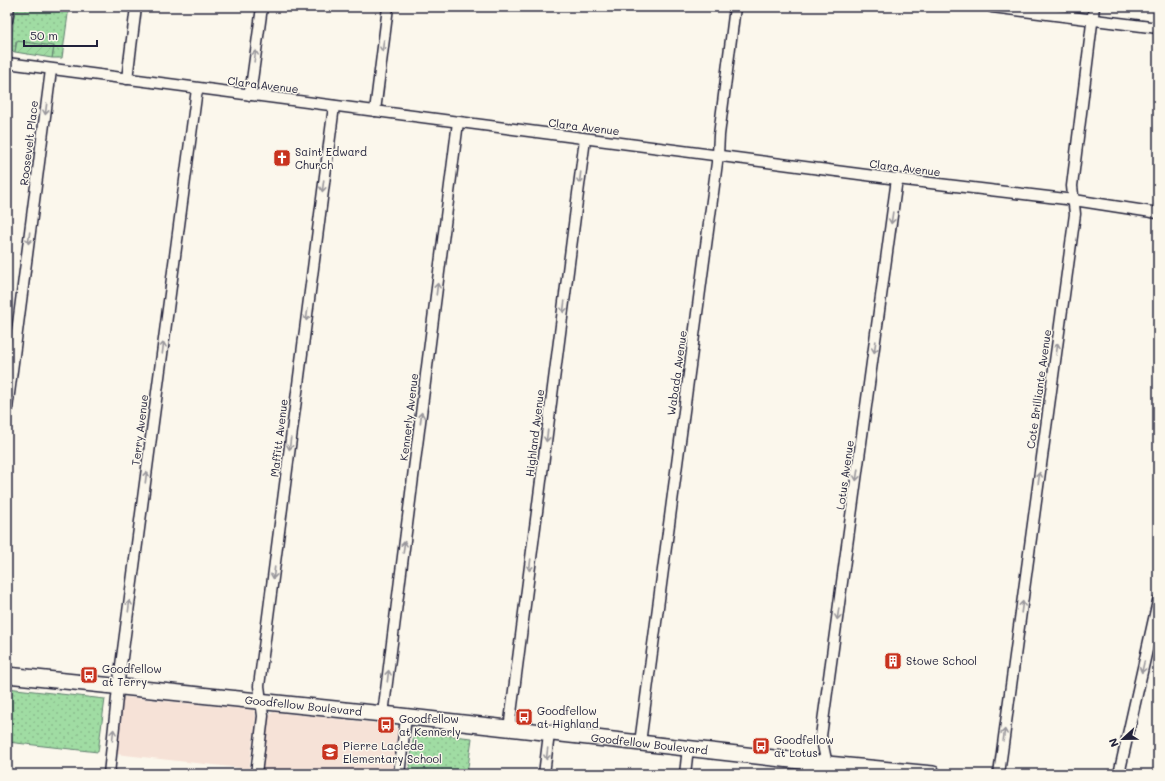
<svg xmlns="http://www.w3.org/2000/svg" width="1165" height="781" viewBox="0 0 1165 781" font-family="Mali,sans-serif">
<style>
.built{fill:#f6e2d7}
.grass{fill:url(#grass-dots);stroke:#617f6f}
.garden{fill:url(#garden-furrows);stroke:#617f6f}
.lines{fill:none;stroke-linecap:round;stroke-linejoin:round}
.street-casing{stroke:#22223b;stroke-width:13}
.secondary-casing{stroke:#22223b;stroke-width:18}
.street{stroke:#fbf7ec;stroke-width:10}
.secondary{stroke:#fbf7ec;stroke-width:15}
.oneway{stroke:#99979c}
.labels{text-anchor:middle;stroke-width:3;stroke-linejoin:round;paint-order:stroke}
.street-label{font-size:11px;fill:#22223b;stroke:#fbf7ec}
.poi-label{font-size:11px;fill:#22223b;stroke:#fbf7ec;text-anchor:start}
</style>
<defs>
<pattern id="grass-dots" width="8" height="8" patternUnits="userSpaceOnUse"><rect width="8" height="8" fill="#a0dca3"/><path d="M2 2h.1M6 6h.1" fill="none" stroke="#8abc8d" stroke-width="1.8" stroke-linecap="round"/></pattern>
<pattern id="garden-furrows" width="10" height="10" patternUnits="userSpaceOnUse"><rect width="10" height="10" fill="#a0dca3"/><path d="M-1 1l2-2M0 10L10 0M9 11l2-2" fill="none" stroke="#8abc8d"/></pattern>
</defs>
<rect width="100%" height="100%" fill="#fbf7ec"/>
<filter id="ink" filterUnits="userSpaceOnUse"><feTurbulence type="fractalNoise" baseFrequency=".025" numOctaves="2"/><feDisplacementMap in="SourceGraphic" scale="8" xChannelSelector="R" yChannelSelector="G"/><feConvolveMatrix kernelMatrix="1 2 1 2 8 2 1 2 1" color-interpolation-filters="sRGB"/></filter>
<g filter="url(#ink)">
<!-- built -->
<g class="built">
<path d="M125 697 254 710 256 717 249 769 116 754 122 700Z"/>
<path d="M273 712 394 725 398 729 392 774H262L268 717Z"/>
</g>
<!-- grass -->
<g class="grass">
<path d="M15 7H69L62 58H52L54 47 16 41 15 52 10 51Z"/>
<path d="M7 688 105 699 98 752 7 742Z"/>
<path d="M414 732 472 738 467 774H409Z"/>
</g>
<!-- garden -->
<path class="garden" d="M17 41 54 46 52 58 15 52Z"/>
<g class="lines">
<defs>
<g id="street">
<path d="M992 7 1158 28"/>
<path d="M7 20 9 7"/>
<path d="M7 63 897 179 1074 200 1158 213"/>
<path d="M127 79 136 7"/>
<path d="M250 95 262 7"/>
<path d="M375 111 388 7"/>
<path d="M7 409 51 70"/>
<path d="M383 714 458 122"/>
<path d="M509 729 585 139"/>
<path d="M640 743 718 155 719 135 735 7"/>
<path d="M109 774 118 688 197 89"/>
<path d="M256 774 263 716 259 686 334 106"/>
<path d="M399 774 406 718"/>
<path d="M544 774 549 734"/>
<path d="M685 774 688 748"/>
<path d="M829 774 821 736 897 179"/>
<path d="M999 774 1075 214 1072 186 1094 7"/>
<path d="M1119 774 1158 601"/>
</g>
<g id="secondary">
<path id="s1" d="M7 675 383 714 827 764 933 774"/>
</g>
</defs>
<!-- street casing -->
<use href="#street" class="street-casing"/>
<!-- secondary casing -->
<use href="#secondary" class="secondary-casing"/>
<!-- street -->
<use href="#street" class="street"/>
<!-- secondary -->
<use href="#secondary" class="secondary"/>
</g>
<!-- one-way arrows -->
<defs><path id="oneway-shaft" d="M-6 0H5M1.5-3L5.5 0L1.5 3" fill="none" stroke-width="1.6" stroke-linecap="round" stroke-linejoin="round"/></defs>
<g class="oneway">
<use href="#oneway-shaft" transform="translate(383 46) rotate(97)"/>
<use href="#oneway-shaft" transform="translate(255 56) rotate(-82)"/>
<use href="#oneway-shaft" transform="translate(46 109) rotate(97)"/>
<use href="#oneway-shaft" transform="translate(580 178) rotate(97)"/>
<use href="#oneway-shaft" transform="translate(323 186) rotate(97)"/>
<use href="#oneway-shaft" transform="translate(892 218) rotate(98)"/>
<use href="#oneway-shaft" transform="translate(29 238) rotate(97)"/>
<use href="#oneway-shaft" transform="translate(437 289) rotate(-83)"/>
<use href="#oneway-shaft" transform="translate(564 307) rotate(97)"/>
<use href="#oneway-shaft" transform="translate(307 315) rotate(97)"/>
<use href="#oneway-shaft" transform="translate(875 347) rotate(98)"/>
<use href="#oneway-shaft" transform="translate(163 348) rotate(-83)"/>
<use href="#oneway-shaft" transform="translate(1057 349) rotate(-82)"/>
<use href="#oneway-shaft" transform="translate(421 418) rotate(-83)"/>
<use href="#oneway-shaft" transform="translate(547 436) rotate(97)"/>
<use href="#oneway-shaft" transform="translate(290 444) rotate(97)"/>
<use href="#oneway-shaft" transform="translate(857 475) rotate(98)"/>
<use href="#oneway-shaft" transform="translate(146 477) rotate(-83)"/>
<use href="#oneway-shaft" transform="translate(1039 478) rotate(-82)"/>
<use href="#oneway-shaft" transform="translate(404 547) rotate(-83)"/>
<use href="#oneway-shaft" transform="translate(530 565) rotate(97)"/>
<use href="#oneway-shaft" transform="translate(274 573) rotate(97)"/>
<use href="#oneway-shaft" transform="translate(129 606) rotate(-83)"/>
<use href="#oneway-shaft" transform="translate(1022 607) rotate(-82)"/>
<use href="#oneway-shaft" transform="translate(838 614) rotate(98)"/>
<use href="#oneway-shaft" transform="translate(1143 667) rotate(103)"/>
<use href="#oneway-shaft" transform="translate(388 676) rotate(-83)"/>
<use href="#oneway-shaft" transform="translate(113 735) rotate(-84)"/>
<use href="#oneway-shaft" transform="translate(1004 735) rotate(-82)"/>
<use href="#oneway-shaft" transform="translate(547 754) rotate(97)"/>
</g>
</g>
<!-- icons -->
<defs>
<symbol id="church-square" viewBox="-11 -11 22 22"><rect x="-9" y="-9" width="18" height="18" rx="4" fill="#c8321e" stroke="#fbf7ec"/><path d="M-1.2-6h2.4v3.5h3.3v2.4h-3.3V6h-2.4V-.1h-3.3v-2.4h3.3Z" fill="#fff"/></symbol>
<symbol id="building-square" viewBox="-11 -11 22 22"><rect x="-9" y="-9" width="18" height="18" rx="4" fill="#c8321e" stroke="#fbf7ec"/><path d="M-4-6H4V6H1V3H-1V6H-4ZM-2.5-4.3h1.7v1.8h-1.7ZM.8-4.3h1.7v1.8H.8ZM-2.5-1h1.7V.8h-1.7ZM.8-1h1.7V.8H.8Z" fill="#fff"/></symbol>
<symbol id="bus-square" viewBox="-11 -11 22 22"><rect x="-9" y="-9" width="18" height="18" rx="4" fill="#c8321e" stroke="#fbf7ec"/><path d="M-5-6H5V4H4V6H2V4H-2V6H-4V4H-5ZM-3.5-4V0h7V-4ZM-3.5 1.2v1.5H-2V1.2ZM2 1.2v1.5H3.5V1.2Z" fill="#fff"/></symbol>
<symbol id="school-square" viewBox="-11 -11 22 22"><rect x="-9" y="-9" width="18" height="18" rx="4" fill="#c8321e" stroke="#fbf7ec"/><path d="M0-5L7-2L0 1L-7-2ZM-4 1L0 2.5L4 1V4Q0 6-4 4Z" fill="#fff"/></symbol>
</defs>
<g fill-rule="evenodd">
<use href="#church-square" x="272" y="148" width="20" height="20"/>
<use href="#building-square" x="883" y="651" width="20" height="20"/>
<use href="#bus-square" x="79" y="665" width="20" height="20"/>
<use href="#bus-square" x="514" y="707" width="20" height="20"/>
<use href="#bus-square" x="376" y="715" width="20" height="20"/>
<use href="#bus-square" x="751" y="736" width="20" height="20"/>
<use href="#school-square" x="320" y="742" width="20" height="20"/>
</g>
<g class="labels">
<!-- street labels -->
<g class="street-label">
<text transform="translate(263 85) rotate(7)" y="4">Clara Avenue</text>
<text transform="translate(584 127) rotate(7)" y="4">Clara Avenue</text>
<text transform="translate(29 143) rotate(-83)" y="4">Roosevelt Place</text>
<text transform="translate(905 168) rotate(7)" y="4">Clara Avenue</text>
<text transform="translate(677 373) rotate(-82)" y="4">Wabada Avenue</text>
<text transform="translate(1039 389) rotate(-82)" y="4">Cote Brilliante Avenue</text>
<text transform="translate(409 417) rotate(-83)" y="4">Kennerly Avenue</text>
<text transform="translate(140 430) rotate(-83)" y="4">Terry Avenue</text>
<text transform="translate(535 433) rotate(-83)" y="4">Highland Avenue</text>
<text transform="translate(279 438) rotate(-83)" y="4">Maffitt Avenue</text>
<text transform="translate(845 475) rotate(-82)" y="4">Lotus Avenue</text>
<text dy="4" stroke="none"><textPath href="#s1" startOffset="298">Goodfellow Boulevard</textPath></text>
<text dy="4" stroke="none"><textPath href="#s1" startOffset="646">Goodfellow Boulevard</textPath></text>
</g>
<!-- poi labels -->
<g class="poi-label">
<text x="295" y="156">Saint Edward<tspan x="295" dy="13">Church</tspan></text>
<text x="906" y="665">Stowe School</text>
<text x="102" y="673">Goodfellow<tspan x="102" dy="13">at Terry</tspan></text>
<text x="537" y="715">Goodfellow<tspan x="537" dy="13">at Highland</tspan></text>
<text x="399" y="723">Goodfellow<tspan x="399" dy="13">at Kennerly</tspan></text>
<text x="774" y="744">Goodfellow<tspan x="774" dy="13">at Lotus</tspan></text>
<text x="343" y="750">Pierre Laclede<tspan x="343" dy="13">Elementary School</tspan></text>
</g>
</g>
<!-- margin -->
<rect width="1165" height="781" fill="none" stroke="#fbf7ec" stroke-width="24"/>
<rect x="12" y="12" width="1141" height="757" fill="none" stroke="#22223b" stroke-width="1.5" filter="url(#ink)"/>
<!-- north arrow -->
<g transform="translate(1123 739) rotate(248)" stroke="#fbf7ec" stroke-width="3" paint-order="stroke">
<path d="M0-3L7 15L0 10L-7 15Z" fill="#22223b"/>
<text y="-6" font-size="11" font-weight="bold" text-anchor="middle" fill="#22223b">N</text>
</g>
<!-- scale -->
<path d="M24 40v6h73v-6" fill="none" stroke="#22223b" stroke-width="2"/>
<text x="30" y="40" font-size="12" fill="#22223b" stroke="#fbf7ec" stroke-width="3" paint-order="stroke">50 m</text>
</svg>
